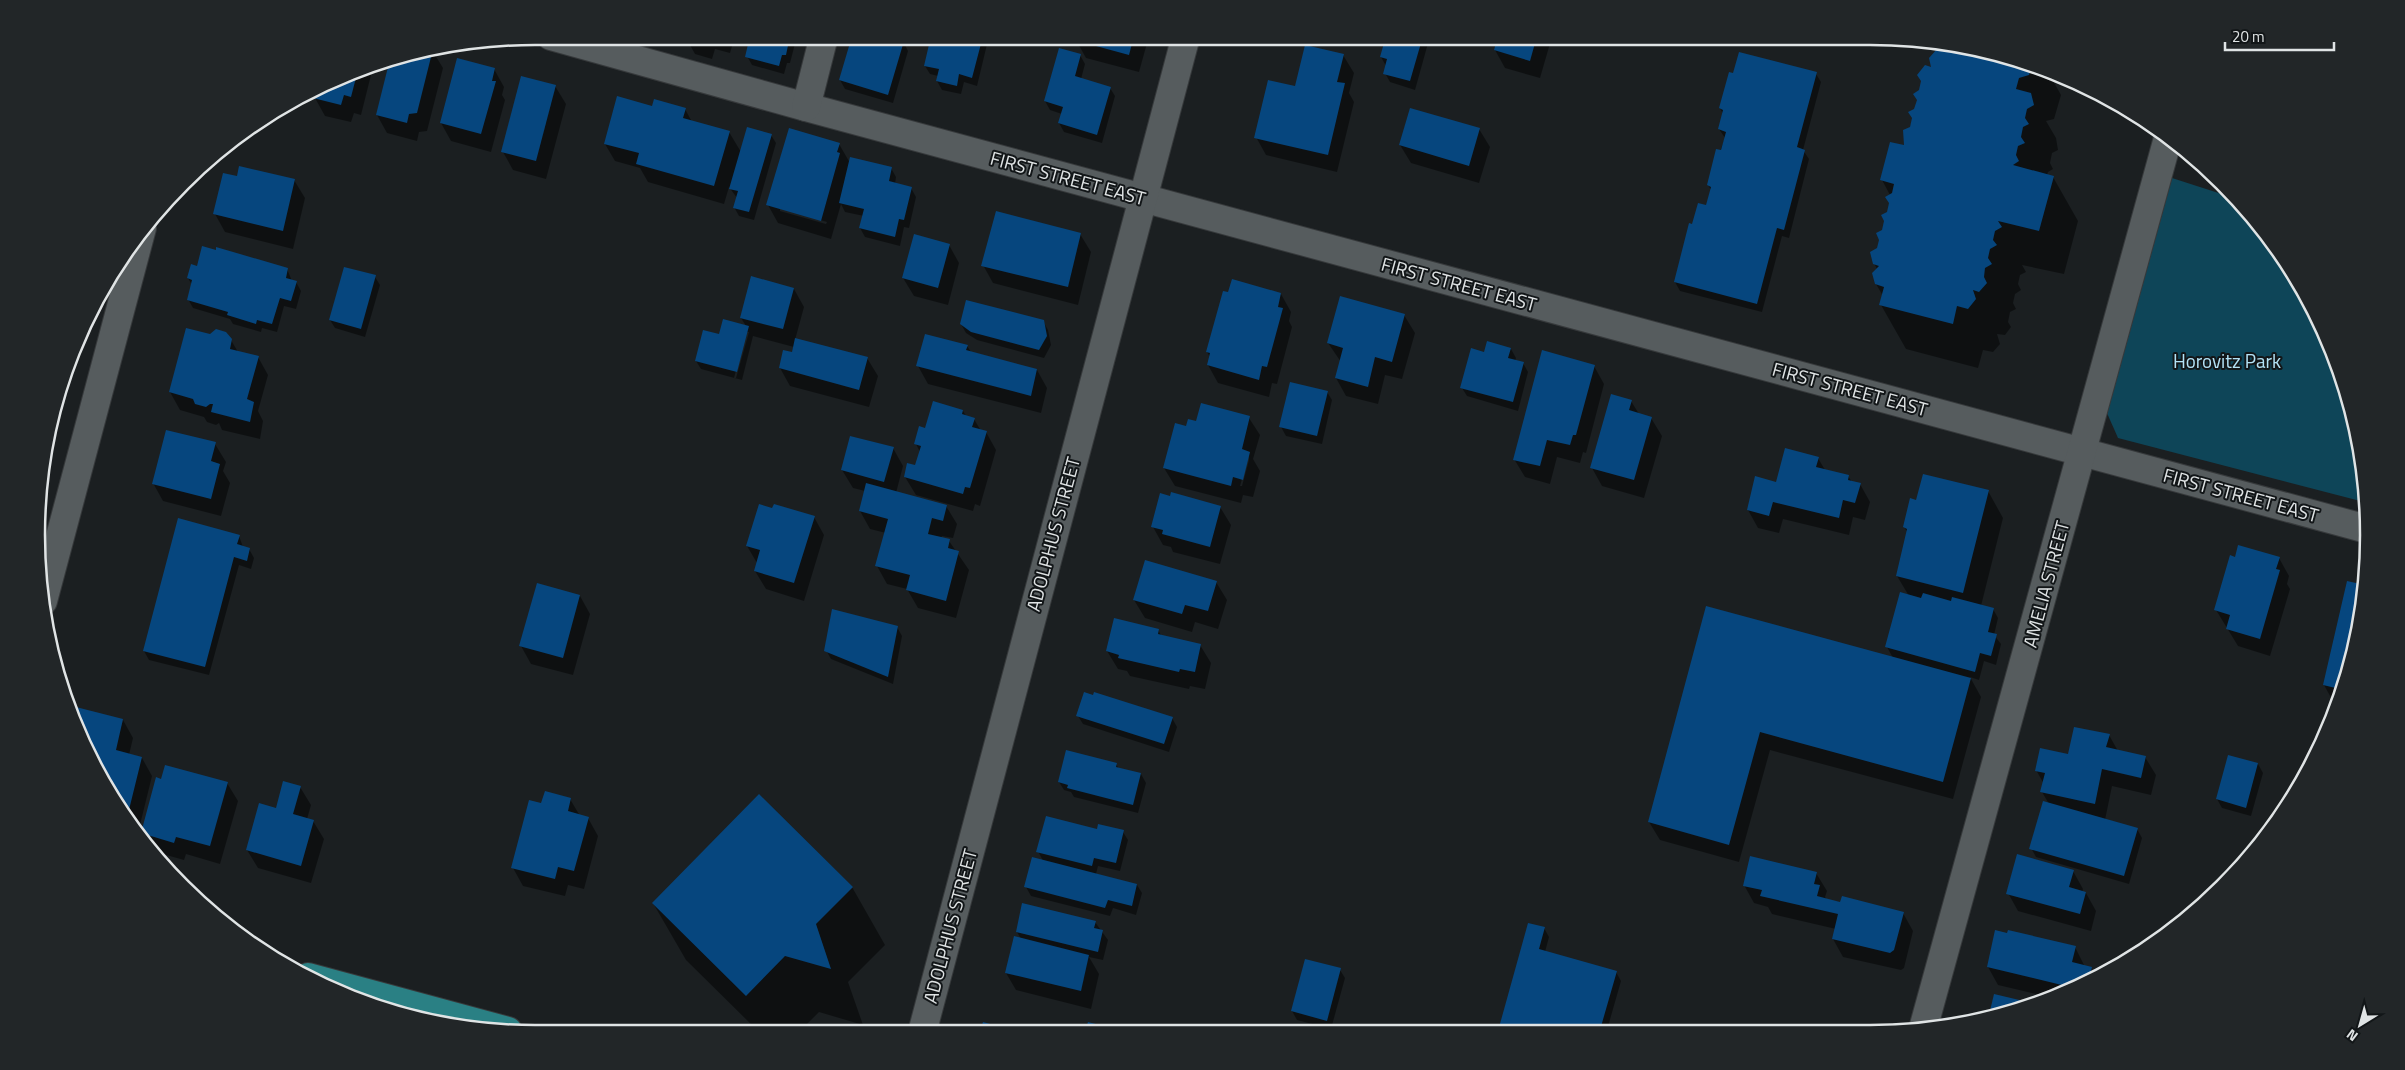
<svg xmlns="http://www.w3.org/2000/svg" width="2405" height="1070" viewBox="0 0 2405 1070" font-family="'Titillium Web',sans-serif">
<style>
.green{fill:#0e4558}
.shadow{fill:#0007;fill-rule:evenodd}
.building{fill:#06467e}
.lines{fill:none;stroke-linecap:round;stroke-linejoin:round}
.minor-casing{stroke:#36393b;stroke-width:30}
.major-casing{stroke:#36393b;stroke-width:30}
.minor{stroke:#565c5e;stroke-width:28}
.major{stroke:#2a8084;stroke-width:28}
.labels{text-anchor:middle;stroke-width:4;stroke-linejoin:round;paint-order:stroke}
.street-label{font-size:19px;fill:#e0e4e5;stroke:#121618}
.park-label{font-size:19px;fill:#b3e2f6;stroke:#121618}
.rim{fill:none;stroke:#e0e4e5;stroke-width:2.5}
</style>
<rect width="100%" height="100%" fill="#1b1f21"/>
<!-- green -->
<path class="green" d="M2172 178 2234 198 2266 232 2317 315 2352 406 2368 503 2118 438 2107 413Z"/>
<!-- shadow -->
<g class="shadow">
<path d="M685 36H735L730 53 715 49 712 59 695 54Z"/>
<path d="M752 36H797L790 63H787L784 74 752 65 747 56Z"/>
<path d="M853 36H905L904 43 908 51 893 103 845 89 840 80Z"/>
<path d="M932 36H989L977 86 964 82 961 94 942 90 937 81 938 76 930 74 925 66Z"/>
<path d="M1077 36H1149L1139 72 1086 58 1076 40Z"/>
<path d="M1387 36H1430L1415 90 1390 82 1385 73 1386 66 1381 57Z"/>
<path d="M1499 36H1549L1551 40 1540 78 1505 68 1495 50Z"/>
<path d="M1950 44 1967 46 2031 63 2047 70 2061 95 2054 119 2046 121 2056 138 2058 150 2052 153 2050 163 2053 169 2048 172 2047 175 2053 177 2078 221 2064 274 2022 265 2026 272 2020 275 2018 284 2021 290 2015 294 2013 303 2016 309 2010 312 2008 322 2011 327 2005 335 1997 334 2000 344 1993 352 1983 350 1978 368 1906 349 1881 305 1883 296 1876 284 1877 269 1874 263 1888 213 1890 195 1882 180 1905 147 1920 90 1933 69 1948 53Z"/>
<path d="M426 49 432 50 443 68 427 131 419 132 417 141 387 133 377 115 391 58Z"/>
<path d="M1080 55 1085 64 1081 79 1110 88 1115 96 1102 143 1064 132 1059 123 1062 114 1050 110 1045 101Z"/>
<path d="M1343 55 1354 73 1349 93 1354 102 1337 172 1266 155 1256 137 1296 88Z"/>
<path d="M374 63 361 115 354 113 351 122 325 116 315 98 316 89Z"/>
<path d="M494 69 504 87 502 95 505 100 491 152 451 141 441 123Z"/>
<path d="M1816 74 1821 82 1803 150 1809 159 1789 238 1782 236 1762 312 1680 291 1675 282 1693 225 1706 207 1711 190 1708 185 1725 138 1719 129 1723 114 1720 108Z"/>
<path d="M555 86 566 104 546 179 513 170 503 152Z"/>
<path d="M653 107 685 109 692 122 729 132 741 152 771 135 776 143 754 220 739 216 734 207 737 198 729 187 724 204 648 182 640 168 615 161 605 144Z"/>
<path d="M1479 129 1490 147 1479 183 1411 163 1400 145Z"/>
<path d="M839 144 850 163 891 168 896 177 895 184 911 188 916 197 909 228 904 227 900 246 865 237 860 228 864 216 845 212 841 204 831 239 778 223 768 205ZM780 208 827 222 826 224 780 211Z"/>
<path d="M238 178 294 180 305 198 293 249 225 232 215 214Z"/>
<path d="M1080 234 1091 252 1078 305 993 283 983 265Z"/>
<path d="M949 245 959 263 948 305 914 296 903 278Z"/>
<path d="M287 269 292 281 296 282 301 291 296 309 284 306 277 332 262 328 261 332 233 324 230 319 193 308 188 299 192 285 188 278Z"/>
<path d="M375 277 380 285 365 337 335 328 330 320Z"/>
<path d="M794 289 804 307 795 340 867 358 878 376 869 407 790 386 780 368 793 353 794 347 753 336 742 380 701 369 696 361 720 336 746 326 741 318ZM746 332H749L736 378H734Z"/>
<path d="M1281 294 1291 312 1289 321 1292 327 1277 384 1272 383 1269 397 1218 383 1208 365 1210 357 1207 352Z"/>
<path d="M1404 315 1415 333 1402 379 1385 375 1378 404 1346 396 1336 378 1341 362 1328 343Z"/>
<path d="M1043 321 1048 330 1051 345 1044 358 977 340 966 333 961 324Z"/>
<path d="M231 340 238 352 258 357 268 375 258 411 263 421 260 439 222 430 219 423 216 425 207 422 204 417 180 410 170 392Z"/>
<path d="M967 346 971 352 1037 370 1047 388 1041 413 928 384 918 366Z"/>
<path d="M1511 349 1516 358 1515 361 1523 363 1528 372 1518 411 1467 396 1462 388 1485 353Z"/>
<path d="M1594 366 1604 384 1586 453 1583 452 1580 463 1557 457 1550 484 1525 477 1514 459Z"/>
<path d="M1327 392 1332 400 1322 444 1286 436 1281 427Z"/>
<path d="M1631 401 1639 414 1651 418 1662 436 1644 498 1602 486 1592 468Z"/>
<path d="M963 411 966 416 974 419 981 431 986 432 996 450 980 506 975 504 973 511 916 495 905 477 916 467 920 452 916 444 926 430Z"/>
<path d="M1249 418 1260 435 1253 459 1260 471 1253 497 1243 495 1241 503 1175 486 1164 468 1187 428 1197 423ZM1249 454V460L1242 486H1240Z"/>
<path d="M215 444 226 462 223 471 230 483 221 516 163 501 153 483Z"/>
<path d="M893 448 903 466 896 493 946 506 957 524 953 538 942 536 941 538 949 541 969 570 956 618 918 608 907 589 887 584 877 566 886 533 870 529 860 511 865 491 853 488 842 470Z"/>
<path d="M1818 458 1825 470 1848 476 1852 482 1860 484 1870 502 1865 520 1853 517 1849 535 1783 519 1779 533 1758 528 1748 510 1777 483Z"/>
<path d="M1988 491 2003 518 1981 606 1993 609 1998 618 1994 635 2001 644 1996 665 1984 661 1979 680 1970 677 1981 697 1953 799 1770 750 1739 862 1660 840 1649 822 1707 607 1893 658 1887 647 1909 596 1897 576 1908 533 1904 527 1917 501Z"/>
<path d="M1220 507 1231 525 1220 564 1173 552 1171 547 1163 545 1153 527Z"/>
<path d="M814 517 824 535 804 601 766 589 755 571 757 563 747 546Z"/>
<path d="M239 536 243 547 249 549 254 558 251 569 239 565 209 675 149 660 144 651Z"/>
<path d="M2279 558 2289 576 2287 584 2290 589 2270 656 2238 646 2216 610Z"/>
<path d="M1216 582 1227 600 1218 629 1195 622 1192 632 1145 618 1134 600Z"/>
<path d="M2365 586 2364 600 2339 704 2334 703 2324 685Z"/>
<path d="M580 596 590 614 573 675 531 664 521 646Z"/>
<path d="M897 627 902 636 893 684 831 659 826 650Z"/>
<path d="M1158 630 1162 637 1200 645 1211 663 1205 689 1190 686 1189 689 1130 676 1127 671 1118 669 1107 651Z"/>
<path d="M1078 716 1172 718 1177 727 1169 752 1083 724Z"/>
<path d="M123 720 133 738 129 755 142 758 152 776 138 833 103 785Z"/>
<path d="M2109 735 2118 751 2145 757 2156 775 2151 795 2112 786 2105 820 2137 829 2142 838 2129 884 2036 857 2031 848 2049 804 2042 792 2044 784 2036 770Z"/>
<path d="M1116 764 1119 769 1141 774 1146 783 1138 813 1074 797 1071 792 1064 790 1059 782Z"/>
<path d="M2258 764 2263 773 2251 816 2222 808 2217 799Z"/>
<path d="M227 783 238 801 220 864 186 854 184 860 152 851 142 833Z"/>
<path d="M300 787 311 805 307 819 313 821 324 839 311 883 258 868 247 850 277 810Z"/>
<path d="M570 799 580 816 588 818 598 836 584 889 568 885 565 896 523 886 513 868 542 805Z"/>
<path d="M1097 831 1123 832 1128 840 1120 871 1098 866 1096 874 1137 885 1142 893 1136 915 1113 908 1110 916 1031 896 1026 887 1043 861 1038 851Z"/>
<path d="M2073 871 2083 889 2082 892 2086 893 2096 911 2091 931 2018 911 2008 893Z"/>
<path d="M1816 873 1827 891 1825 897 1827 900 1903 913 1913 931 1904 968 1901 970 1843 957 1833 939 1836 929 1772 914 1768 907 1754 903 1744 885Z"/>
<path d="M852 887 885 945 848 982 863 1025 819 1012 798 1033H760L686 960 653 903Z"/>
<path d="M1095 922 1108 940 1103 960 1089 957 1099 974 1091 1009 1016 990 1006 973 1021 939 1017 932Z"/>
<path d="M1544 928 1549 937 1545 952 1616 972 1621 981 1607 1030 1500 1031Z"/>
<path d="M2075 947 2085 967 2091 968 2095 976 2061 996 2053 998 1998 985 1988 967Z"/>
<path d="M1340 970 1345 978 1331 1029 1297 1020 1292 1011Z"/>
</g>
<!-- building -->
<g class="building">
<path d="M685 36H704L702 42Z"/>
<path d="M750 36H790L786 55H782L779 66 745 57Z"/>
<path d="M852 36H899L898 39 904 41 888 95 839 80Z"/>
<path d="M931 36H983L972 78 959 74 957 86 936 81 939 69 924 66Z"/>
<path d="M1075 36H1134L1129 55 1074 40Z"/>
<path d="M1386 36H1423L1410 81 1383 74 1387 59 1380 57Z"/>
<path d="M1498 36H1537L1530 61 1494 50Z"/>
<path d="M1949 44 1967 46 2033 64 2029 75 2019 78 2016 89 2031 93 2034 105 2027 109 2025 118 2029 124 2023 127 2021 137 2025 143 2018 146 2016 155 2019 161 2013 165 2054 176 2039 231 1998 221 2002 227 1995 231 1993 240 1997 245 1990 249 1988 258 1992 264 1985 268 1984 277 1987 283 1979 292 1973 290 1976 299 1968 309 1957 306 1953 324 1879 305 1884 287 1875 284 1872 273 1879 266 1873 264 1870 252 1877 248 1879 240 1876 233 1882 230 1884 221 1881 215 1887 212 1889 203 1885 197 1892 193 1894 184 1880 180 1890 142 1904 145 1903 130 1910 127 1912 118 1908 112 1914 109 1917 100 1913 94 1919 90 1921 81 1917 75 1925 65 1931 67 1929 58 1937 49 1947 52Z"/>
<path d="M1305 45 1344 54 1337 82 1345 83 1328 155 1254 138 1268 80 1295 86Z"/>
<path d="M429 48 433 49 417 113 409 114 407 123 376 115 390 59Z"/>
<path d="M1059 48 1081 54 1075 76 1111 87 1097 135 1058 123 1063 107 1044 101Z"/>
<path d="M1739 52 1817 72 1797 147 1805 150 1784 230 1777 228 1757 304 1674 282 1689 223 1692 224 1698 203 1706 205 1711 187 1707 185 1716 149 1721 150 1726 132 1718 129 1723 110 1719 108 1729 72 1733 73Z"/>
<path d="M457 58 495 68 492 81H496L481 134 440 123Z"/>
<path d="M358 70 351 97 344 95 341 105 313 98 316 89Z"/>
<path d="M521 76 556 85 536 161 501 152Z"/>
<path d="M617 96 652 106 654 99 686 108 683 118 730 131 714 186 636 164 639 153 604 144Z"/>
<path d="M1410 108 1480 128 1469 166 1399 145Z"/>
<path d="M747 127 772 134 749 212 733 208 738 191 729 189Z"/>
<path d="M789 128 840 143 837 152 840 153 821 221 766 205Z"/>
<path d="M850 157 892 167 889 181 912 187 904 220 899 219 895 237 859 228 864 209 839 203Z"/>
<path d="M239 166 295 179 283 231 213 214 223 173 237 176Z"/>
<path d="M996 211 1081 233 1068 287 981 266Z"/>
<path d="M914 234 950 244 938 288 902 278Z"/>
<path d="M202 246 216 250V247L288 268 286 278 297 281 291 301 280 298 272 324 257 320 256 324 227 315 228 312 187 300 192 280 187 278 191 264 197 266Z"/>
<path d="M344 267 376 275 361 329 329 320Z"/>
<path d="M751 276 794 288 783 329 740 318Z"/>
<path d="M1232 279 1281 293 1278 307 1283 308 1267 367 1262 366 1259 380 1207 365 1210 353 1206 352 1223 291 1228 292Z"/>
<path d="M1340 296 1405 314 1392 362 1375 357 1368 387 1335 378 1343 348 1327 343Z"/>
<path d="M966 300 1044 320 1047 336 1039 350 971 332 960 324Z"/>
<path d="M723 319 749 326 737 372 695 361 703 330 719 334Z"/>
<path d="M186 328 210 334 216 329 226 332 232 339 230 349 259 356 247 399 254 402 250 422 211 412 213 404H210L206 407 195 404 193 399 169 392Z"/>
<path d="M925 334 968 345 966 350 1037 369 1031 396 916 366Z"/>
<path d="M795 338 868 357 859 390 779 368 783 350 792 352Z"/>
<path d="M1487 341 1511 348 1508 358 1524 362 1513 402 1460 388 1471 348 1484 352Z"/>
<path d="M1542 350 1595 365 1576 435H1573L1570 445 1547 440 1540 466 1513 460Z"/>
<path d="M1290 382 1328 391 1317 436 1279 427Z"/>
<path d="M1611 394 1632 400 1629 410 1652 417 1634 480 1590 468Z"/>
<path d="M933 401 963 410 962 414 975 418 972 427 987 431 970 488 965 487 963 494 904 477 907 463 915 465 921 446 914 444 919 426 925 428Z"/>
<path d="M1201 403 1250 416 1242 449 1250 452 1243 480 1233 477 1231 486 1163 468 1175 423 1186 426 1188 419 1196 421Z"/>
<path d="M166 430 216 442 211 461 220 464 211 499 152 484Z"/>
<path d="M850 436 894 447 884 482 841 470Z"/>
<path d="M1785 448 1819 457 1816 467 1849 475 1848 480 1861 483 1855 503 1843 500 1839 518 1773 502 1769 516 1747 510 1755 476 1776 482Z"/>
<path d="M1923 474 1989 490 1963 593 1896 576 1907 529 1903 527 1910 498 1916 500Z"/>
<path d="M866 483 947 505 943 521 932 518 928 534 950 539 948 548 959 551 946 601 906 590 910 575 875 566 888 519 859 511Z"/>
<path d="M1171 492 1221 506 1210 547 1162 534 1163 530 1151 527 1160 493 1170 496Z"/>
<path d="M759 504 772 508 774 504 815 516 794 583 754 571 760 550 746 546Z"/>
<path d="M178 518 240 535 237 544 250 548 247 561 234 557 205 667 143 651Z"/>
<path d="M2238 545 2280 557 2276 569 2280 570 2260 639 2226 629 2230 615 2214 610 2230 555 2235 557Z"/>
<path d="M1145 560 1217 581 1208 611 1185 605 1182 614 1133 600Z"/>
<path d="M2347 581 2365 585 2364 600 2344 690 2323 685Z"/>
<path d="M537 583 580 595 563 658 519 646Z"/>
<path d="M1900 592 1921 598 1923 593 1951 601 1952 597 1994 608 1988 632 1997 634 1991 656 1980 653 1975 672 1885 647Z"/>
<path d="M1706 606 1971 678 1943 782 1760 732 1729 845 1648 822Z"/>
<path d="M832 609 898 626 888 677 824 651Z"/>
<path d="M1114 618 1159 629 1158 634 1201 644 1195 672 1180 669 1179 672 1118 658 1119 655 1106 651Z"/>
<path d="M1084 692 1093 695 1094 692 1173 717 1164 744 1076 716Z"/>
<path d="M72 706 123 719 116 750 142 757 127 818 103 785 70 712Z"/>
<path d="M2074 727 2110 734 2106 747 2146 756 2141 778 2102 769 2095 804 2040 792 2045 773 2035 771 2040 748 2068 754Z"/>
<path d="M1066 750 1117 763 1116 767 1141 773 1133 805 1067 788 1068 785 1058 782Z"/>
<path d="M2228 755 2258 763 2246 808 2216 799Z"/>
<path d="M165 765 228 782 210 846 176 837 174 843 141 833 156 777 161 779Z"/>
<path d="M283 781 301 786 293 814 314 820 301 866 246 850 259 803 276 808Z"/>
<path d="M545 791 571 798 568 811 589 817 574 871 558 867 555 879 511 868 529 800 541 803Z"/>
<path d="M759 794 853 887 816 924 831 969 785 956 746 996 652 903Z"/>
<path d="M2043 801 2138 828 2124 876 2029 849Z"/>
<path d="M1046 816 1097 829 1098 824 1124 830 1116 863 1094 858 1092 866 1036 852Z"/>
<path d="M2017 854 2074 870 2069 887 2086 892 2080 914 2006 894Z"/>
<path d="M1750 856 1817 872 1814 884 1820 885 1817 896 1840 902 1842 896 1904 912 1894 950 1890 953 1832 939 1838 914 1760 896 1762 890 1743 886Z"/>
<path d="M1032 857 1137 884 1132 906 1108 900 1105 908 1024 887Z"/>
<path d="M1022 903 1096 921 1094 928 1103 930 1098 952 1016 932Z"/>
<path d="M1528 923 1545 927 1539 949 1617 971 1600 1030 1498 1031Z"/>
<path d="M1995 930 2007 933 2008 930 2076 946 2072 962 2092 967 2089 980 2074 988 1987 967Z"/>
<path d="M1014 936 1089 955 1081 991 1005 973Z"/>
<path d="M1305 959 1341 968 1327 1021 1291 1011Z"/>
<path d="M1994 994 2032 1003 1989 1015Z"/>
<path d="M983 1022 1020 1032H980Z"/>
<path d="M1088 1022 1122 1031V1032H1085Z"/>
</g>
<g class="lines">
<defs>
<g id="minor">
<path d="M551 36 806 107 2367 529"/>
<path d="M806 107 824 36"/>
<path d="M43 601 142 228"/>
<path d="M1923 1029 2168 138"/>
<path d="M922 1033 1186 36"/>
</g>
<path id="major" d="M308 977 508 1031"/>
</defs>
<!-- minor casing -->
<use href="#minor" class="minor-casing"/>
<!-- major casing -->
<use href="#major" class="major-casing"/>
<!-- minor -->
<use href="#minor" class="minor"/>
<!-- major -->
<use href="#major" class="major"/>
</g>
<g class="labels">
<!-- street labels -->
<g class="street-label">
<text transform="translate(1068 178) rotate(15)" y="7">FIRST STREET EAST</text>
<text transform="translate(1459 284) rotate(15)" y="7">FIRST STREET EAST</text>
<text transform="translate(1850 389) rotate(15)" y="7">FIRST STREET EAST</text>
<text transform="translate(2241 495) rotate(15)" y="7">FIRST STREET EAST</text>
<text transform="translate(1053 534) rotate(-75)" y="7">ADOLPHUS STREET</text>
<text transform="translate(2046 584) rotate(-75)" y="7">AMELIA STREET</text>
<text transform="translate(950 926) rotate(-75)" y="7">ADOLPHUS STREET</text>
</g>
<!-- park labels -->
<g class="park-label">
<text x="2227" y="368">Horovitz Park</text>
</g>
</g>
<!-- crop -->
<path d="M0 0H2405V1070H0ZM535 45H1870A490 490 0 0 1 2360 535V535A490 490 0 0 1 1870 1025H535A490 490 0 0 1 45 535V535A490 490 0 0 1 535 45Z" fill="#222628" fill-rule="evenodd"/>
<path class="rim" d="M535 45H1870A490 490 0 0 1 2360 535V535A490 490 0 0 1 1870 1025H535A490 490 0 0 1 45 535V535A490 490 0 0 1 535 45Z"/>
<!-- north arrow -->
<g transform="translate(2360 1025) rotate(217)" stroke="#121618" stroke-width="4" paint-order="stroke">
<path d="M0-4L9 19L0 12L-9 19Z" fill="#e0e4e5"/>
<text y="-8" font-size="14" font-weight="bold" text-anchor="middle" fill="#e0e4e5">N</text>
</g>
<!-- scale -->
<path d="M2225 42v8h109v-8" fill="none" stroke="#e0e4e5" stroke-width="2.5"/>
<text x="2232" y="42" font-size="15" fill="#e0e4e5" stroke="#121618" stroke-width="4" paint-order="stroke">20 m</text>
</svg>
